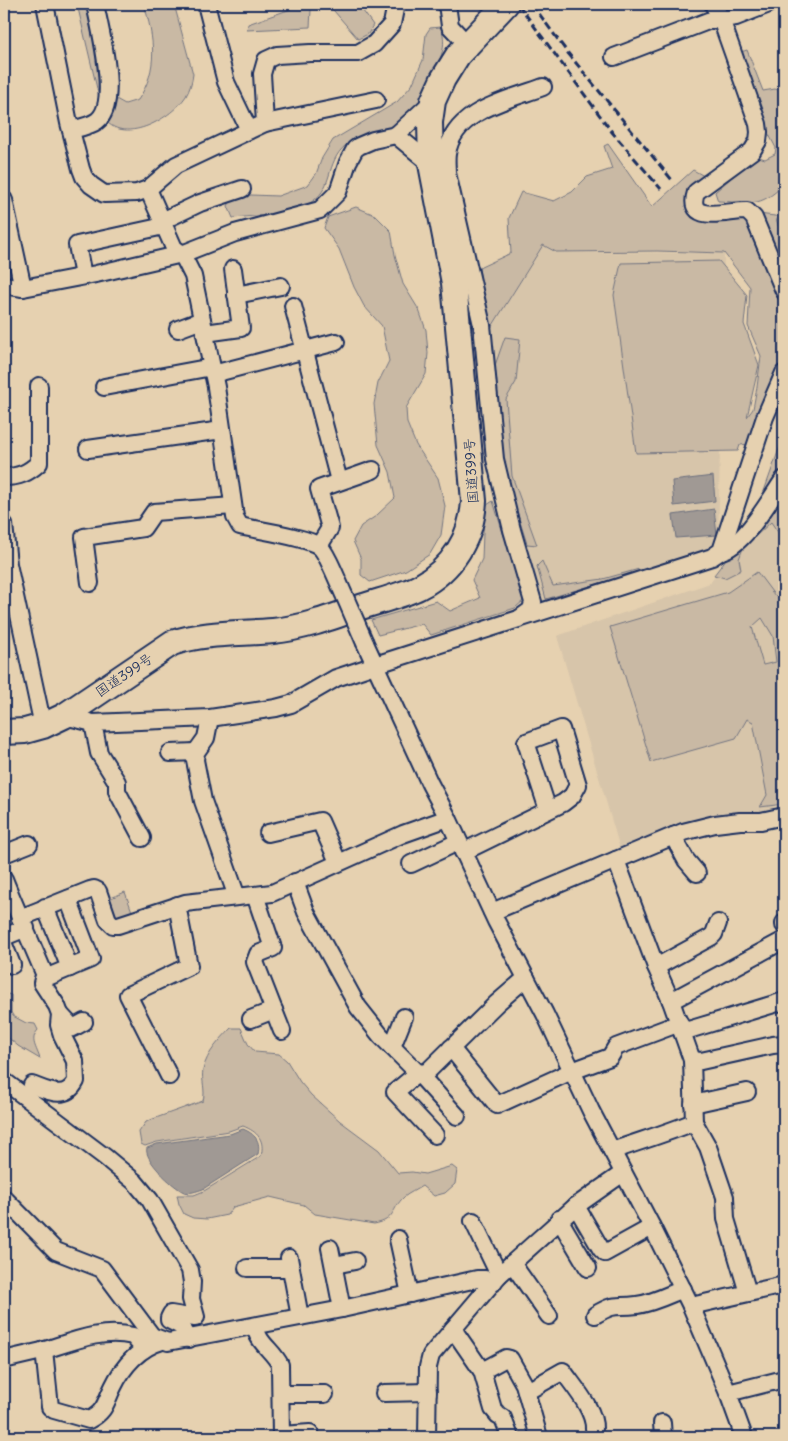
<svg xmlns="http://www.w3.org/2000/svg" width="788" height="1441" viewBox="0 0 788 1441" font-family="Delius,'Klee One',sans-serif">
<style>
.built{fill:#d7c5aa}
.green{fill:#c9b9a4;stroke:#727481;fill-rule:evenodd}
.water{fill:#a09994;stroke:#6b6f7e}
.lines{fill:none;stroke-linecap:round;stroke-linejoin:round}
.minor-casing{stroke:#1b2f5e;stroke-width:20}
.highway-casing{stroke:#1b2f5e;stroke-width:28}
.minor{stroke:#e6d1b0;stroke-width:16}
.highway{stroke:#e6d1b0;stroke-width:24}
.rail{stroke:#1b2f5e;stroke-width:3;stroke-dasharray:8 4;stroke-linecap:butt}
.minor-bridge-casing{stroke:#1b2f5e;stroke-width:20;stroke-linecap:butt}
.minor-bridge{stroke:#e6d1b0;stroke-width:16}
.labels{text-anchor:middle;stroke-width:4.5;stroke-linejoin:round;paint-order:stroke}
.street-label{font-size:14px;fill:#1b2f5e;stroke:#e6d1b0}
</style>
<rect width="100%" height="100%" fill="#e6d1b0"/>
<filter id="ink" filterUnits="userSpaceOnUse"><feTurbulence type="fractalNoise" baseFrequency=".02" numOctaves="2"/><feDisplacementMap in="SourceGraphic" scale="10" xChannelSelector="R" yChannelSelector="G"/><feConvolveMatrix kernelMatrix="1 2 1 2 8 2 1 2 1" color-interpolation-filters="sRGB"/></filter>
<g filter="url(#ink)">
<!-- built -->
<g class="built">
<path d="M543 245 556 252 724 253 718 545 704 557 550 603 543 599 501 468 488 333Z"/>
<path d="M770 506 784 528V680L766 746 775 816 681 838 624 862 557 636 710 583Z"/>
</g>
<!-- green -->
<g class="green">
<path d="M77 4H93L109 87 116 99 125 104 138 100C159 69 154 38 144 4H174L193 74C192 82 190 89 186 96 172 118 126 145 105 120L106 106 99 97Z"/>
<path d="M293 4H314L311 10 310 27 247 30 248 24 291 9Z"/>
<path d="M328 4H358L373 25 368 34 358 39Z"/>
<path d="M440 27C444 32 444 43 443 49 441 60 424 96 417 105 412 112 403 121 395 126 383 135 361 133 346 145 324 163 335 190 308 204 290 214 254 216 233 218L228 206 232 198 251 195 278 196 308 185 316 174 322 158 333 140 397 102 412 85 423 60 426 34 430 28Z"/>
<path d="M747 50 763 91 775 89 784 92V160L782 161 779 189C757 209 745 202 718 201L715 192 756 156 765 159 775 154 776 148 766 129 741 52Z"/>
<path d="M608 144 652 207 693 170 706 177 691 201 710 215 724 210 775 216 784 242V380L751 444 740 445 738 451 636 453 614 295 621 263 719 261 747 295 744 324 759 365 747 417 753 409 757 387 761 356 748 326 750 287 724 253 657 251 556 252 543 245 488 333 479 268 511 253 509 218 521 192 554 201 572 192 587 177 612 169 604 146Z"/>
<path d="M356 207 375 215 391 231 395 255 403 284 419 310 426 330 428 353 426 374 406 408 407 423 416 445 438 478 445 506 441 535 430 554 406 570 370 582 361 575V559L353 541 361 526 376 516 395 498 390 472 378 445 374 404 378 383 389 361 382 326 364 306 354 287 339 249 324 228 328 217Z"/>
<path d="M505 337 520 339 516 382 506 399 512 476 537 545 527 544 504 471 493 371Z"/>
<path d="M784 435V541L771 522 743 548 739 559 741 570 725 578 714 575 752 525Z"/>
<path d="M493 501 504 536 516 557 524 585 523 601 515 608 431 635 422 624 378 635 371 620 436 601 450 611 480 598 472 580 482 559 484 507Z"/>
<path d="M542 561 553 586 603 579 639 569 641 571 546 599 537 566Z"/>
<path d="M757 572 775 596 784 587V804L760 807 767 795 753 722 747 719 736 738 651 762 610 627 728 592ZM762 618 773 636 776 662 763 665 752 627Z"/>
<path d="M125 892 134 917 113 919 106 900Z"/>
<path d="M4 993 11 995V1012L13 1016 26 1023 35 1024 38 1030C29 1040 37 1048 40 1059L18 1046 4 1034Z"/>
<path d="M231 1028H241L248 1044 255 1052 279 1054 287 1061 300 1082 311 1095 340 1121 379 1150 398 1173 412 1172 425 1174 452 1166 457 1170 455 1184 445 1193 434 1196 422 1186C416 1190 409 1193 404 1197 391 1209 396 1220 374 1224L315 1214 304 1205 270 1197 233 1207 227 1215 207 1219 193 1218 184 1214 179 1204 177 1195H194L204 1191 261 1156C265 1140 258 1132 243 1126L229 1131 157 1142 145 1146 141 1144 139 1132 146 1122 153 1119 203 1101C206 1090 201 1080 203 1070 207 1052 220 1040 231 1028Z"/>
</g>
<!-- water -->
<g class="water">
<path d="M713 476 715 501 674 506 672 481Z"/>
<path d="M714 509 717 535 676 538 673 515Z"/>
<path d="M243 1129C255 1134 261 1141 258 1154L203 1189C197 1191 189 1194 184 1192 173 1187 143 1159 147 1148L157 1144 230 1134Z"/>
</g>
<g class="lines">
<defs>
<g id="minor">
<path d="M45 4 69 123 81 169 84 177 91 185 104 194 137 193 148 189"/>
<path d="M206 4 226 82 249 130"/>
<path d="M447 4 450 26 468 45"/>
<path d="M713 4 721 19 736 17 769 4"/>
<path d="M614 57 708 21 721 19 758 124 759 132 758 141 752 151 696 192C685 226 729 210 747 211L754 218 784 291"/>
<path d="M265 123 262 74 266 60 277 55 310 53H358L374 44 392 24 396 4"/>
<path d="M71 130C79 128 90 126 97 121 120 104 100 29 95 4"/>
<path d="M396 135 433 101"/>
<path d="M4 200 23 288"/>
<path d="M162 221 200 203 242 189"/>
<path d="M83 276 77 245 164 226"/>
<path d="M4 285 23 288 96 274 182 254 235 233 320 210 338 192 348 162 355 149 359 146 373 140 396 135 431 164"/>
<path d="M236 295 281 286"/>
<path d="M293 306 339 481"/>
<path d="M178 329 202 320"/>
<path d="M205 333 241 328 233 269"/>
<path d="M213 374 336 342"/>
<path d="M104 387 212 367"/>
<path d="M88 449 222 430"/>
<path d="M4 477C19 477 28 473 39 463V386"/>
<path d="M4 524 8 564 43 726"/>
<path d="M319 546 330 528 319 489 373 470"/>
<path d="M721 551C743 547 771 498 784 479"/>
<path d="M90 583 84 537 143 528 154 512 233 506"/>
<path d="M345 597C340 587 327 552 319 546 306 537 257 530 240 526L235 517 216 387 193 276 182 254 174 248 148 189 176 165 265 123 376 100"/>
<path d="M520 618 531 610 533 602 512 530 495 459 482 325 447 173C447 167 446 160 447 154 453 110 509 100 543 87"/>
<path d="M365 643 430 784 448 818 496 921 545 1014 591 1111 652 1227 691 1306 784 1285"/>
<path d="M64 716 93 723 210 718 276 708 291 704 336 678 375 665 712 557 721 551 765 417 784 373"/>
<path d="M210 718 206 738 196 752 195 760 203 801 237 897"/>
<path d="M93 723 99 753 117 782V791L142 838"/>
<path d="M170 753 196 752"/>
<path d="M268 833 320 821 338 862"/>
<path d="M673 836 686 860 697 873"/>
<path d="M463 852 563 803 572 796 578 785 561 729 526 742 548 810"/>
<path d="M4 854 29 844"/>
<path d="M411 864 458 842"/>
<path d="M4 879C17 912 32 944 46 978"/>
<path d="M295 882 306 912 358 1007 381 1036 418 1073 457 1116"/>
<path d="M255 895 273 948 258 954 255 962 282 1031"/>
<path d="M45 907 70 968"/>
<path d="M492 912 616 860"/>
<path d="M20 918 90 890 94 889 98 891 108 920 113 925H118L185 903 272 893 403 834 448 818"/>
<path d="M718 923 714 934 711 937 656 967 671 1001 692 1060 694 1122 708 1147 725 1197 726 1219 748 1293"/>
<path d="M784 923V925"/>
<path d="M4 937 26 928"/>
<path d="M4 945 12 965"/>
<path d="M656 967 616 860 683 832 715 824 740 821H761L784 816"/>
<path d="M671 1001 784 940"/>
<path d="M60 1014 73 1028 84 1022"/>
<path d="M251 1019 274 1010"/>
<path d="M682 1032 784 1001"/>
<path d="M392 1047 404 1017"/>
<path d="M451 1048 497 1105 572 1071 610 1057 616 1047 680 1023"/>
<path d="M692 1060 701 1061 773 1045 782 1044 784 1046"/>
<path d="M169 1076 128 995 189 966 177 905"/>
<path d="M4 1081 105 1157 135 1182 150 1200 190 1270 192 1282 191 1299 196 1317 195 1318 171 1314 169 1318V1320L181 1326 189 1339"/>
<path d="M32 1085C48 1091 66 1101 76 1081L75 1061 62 1035 59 1025 60 1014 57 1006 42 983 43 979 91 959 68 899"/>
<path d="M693 1104 747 1092"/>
<path d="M435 1135 395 1092 418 1073 427 1072 497 1003 526 978"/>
<path d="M612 1151C640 1141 667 1133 694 1122"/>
<path d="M4 1198 56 1251 102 1269 152 1336 168 1342 342 1309 477 1279H485L493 1283"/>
<path d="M576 1206 601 1249 605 1253 652 1227"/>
<path d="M559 1219 588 1268"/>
<path d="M473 1221 499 1275"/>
<path d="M398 1239 410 1294"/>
<path d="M330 1248 342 1309"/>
<path d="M289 1258 300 1317"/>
<path d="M512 1263 549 1316"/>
<path d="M334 1265 355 1261"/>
<path d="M247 1268H291"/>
<path d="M691 1306 728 1393 744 1437"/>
<path d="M595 1315C616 1302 615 1308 637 1305 653 1303 668 1295 683 1289"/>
<path d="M255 1326C258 1344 273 1350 280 1365L281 1437"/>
<path d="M453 1329 482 1371 493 1409 498 1415 503 1418 510 1437"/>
<path d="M44 1350 50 1407 54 1410 89 1420C106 1411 105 1403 113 1387 123 1366 140 1347 162 1341"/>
<path d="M4 1360C16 1357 29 1354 42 1351 71 1342 102 1328 133 1336L144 1349"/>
<path d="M482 1371 506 1358 510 1359 524 1384 539 1437"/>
<path d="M526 1392 563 1371C574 1387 595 1410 594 1429"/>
<path d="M384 1393 428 1392"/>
<path d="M728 1393 784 1379"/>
<path d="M281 1394H325"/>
<path d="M662 1423 663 1437"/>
<path d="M281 1435 310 1433"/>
<path d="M427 1437 428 1367 431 1355 499 1275 576 1206 623 1173"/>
</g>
<path id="highway" d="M4 732 25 731 43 726 64 716 172 643C205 632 239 634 273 631 303 628 330 618 358 608 378 601 401 596 419 587 453 569 472 537 474 501L454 283 431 164 430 122 433 101 443 79 458 55 506 4"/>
</defs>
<!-- minor casing -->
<use href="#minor" class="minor-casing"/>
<!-- highway casing -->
<use href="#highway" class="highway-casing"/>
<!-- minor -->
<use href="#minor" class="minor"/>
<!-- highway -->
<use href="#highway" class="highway"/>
<!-- rail -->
<g class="rail">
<path d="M518 4 612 132 661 189"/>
<path d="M532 4 567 52 672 180"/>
</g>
<defs>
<path id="minor-bridge" d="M345 597 365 643"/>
</defs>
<!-- minor-bridge casing -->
<use href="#minor-bridge" class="minor-bridge-casing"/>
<!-- minor-bridge -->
<use href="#minor-bridge" class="minor-bridge"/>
</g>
</g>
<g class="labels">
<!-- street labels -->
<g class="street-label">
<text transform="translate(471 471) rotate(-94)" y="5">国道399号</text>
<text transform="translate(124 675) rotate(-34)" y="5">国道399号</text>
</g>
</g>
<!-- margin -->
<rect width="788" height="1441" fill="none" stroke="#e6d1b0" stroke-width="20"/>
<rect x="10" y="10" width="768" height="1421" fill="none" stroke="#1b2f5e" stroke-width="2" filter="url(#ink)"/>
</svg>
